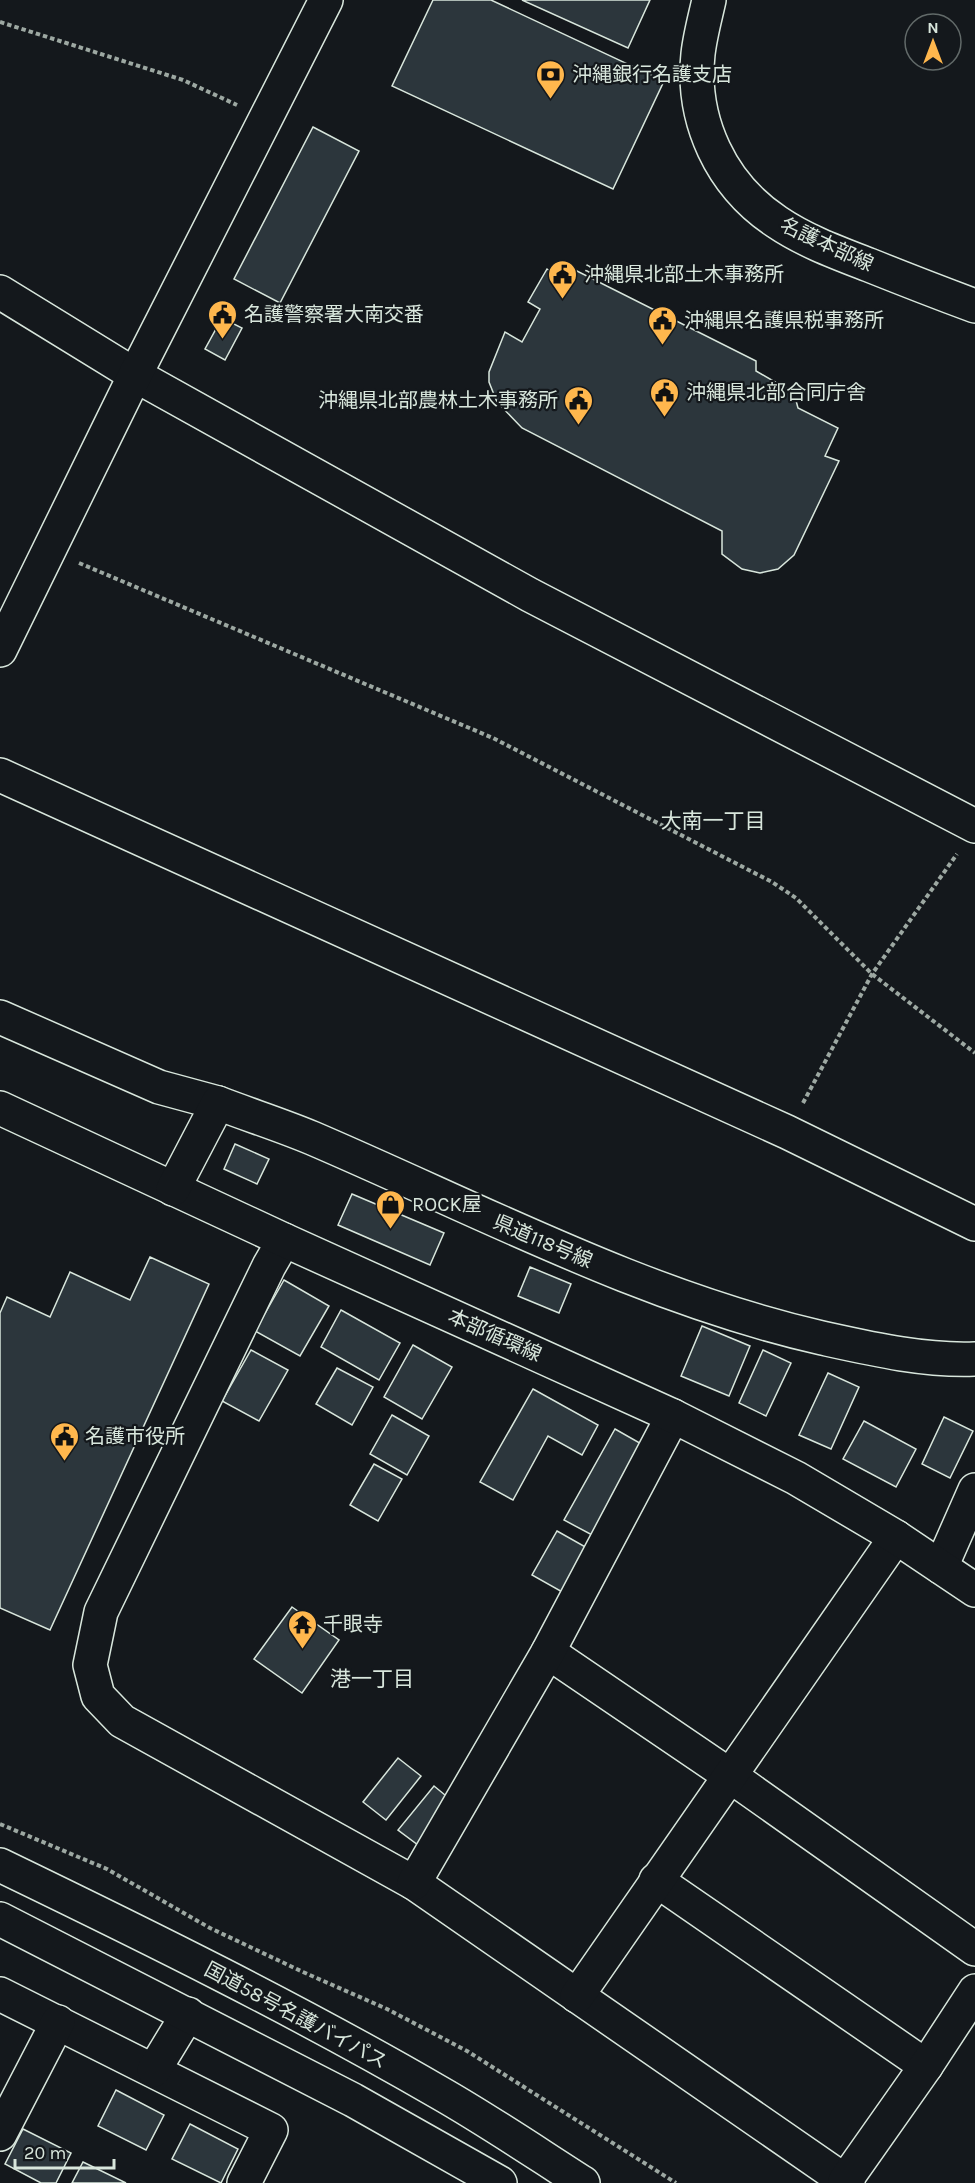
<svg xmlns="http://www.w3.org/2000/svg" width="975" height="2183" viewBox="0 0 975 2183" font-family="Karla,'Noto Sans JP',sans-serif">
<style>
.building{fill:#2c363c;stroke:#d8e6dc;stroke-width:1.5}
.lines{fill:none;stroke-linecap:round;stroke-linejoin:round}
.minor-casing{stroke:#d8e6dc;stroke-width:36}
.major-casing{stroke:#d8e6dc;stroke-width:36}
.highway-casing{stroke:#d8e6dc;stroke-width:36}
.path{stroke:#9da8a2;stroke-width:4;stroke-dasharray:4.5 3;stroke-linecap:butt}
.minor{stroke:#14181c;stroke-width:33}
.major{stroke:#14181c;stroke-width:33}
.highway{stroke:#14181c;stroke-width:33}
.labels{text-anchor:middle;stroke-width:4.5;stroke-linejoin:round;paint-order:stroke}
.poi-label{font-size:20px;fill:#d8e6dc;stroke:#14181c;text-anchor:start}
.street-label{font-size:20px;fill:#d8e6dc;stroke:#14181c}
.neighbourhood-label{font-size:21px;fill:#d8e6dc;stroke:#14181c}
</style>
<rect width="100%" height="100%" fill="#14181c"/>
<!-- building -->
<g class="building">
<path d="M433 0H491L664 81 613 189 392 86Z"/>
<path d="M522 0H650L628 48Z"/>
<path d="M313 127 359 151 280 303 234 279Z"/>
<path d="M557 265 567 270 569 267 756 361V371L794 393 798 408 838 428 825 456 839 461 794 555 778 569 760 573 742 569 722 554V531L522 428 497 402 489 382V372L505 332 522 342 540 309 528 302 547 269 553 273Z"/>
<path d="M222 318 242 328 225 360 205 349Z"/>
<path d="M235 1144 269 1159 257 1184 224 1169Z"/>
<path d="M352 1194 444 1233 430 1265 338 1225Z"/>
<path d="M150 1257 209 1284 50 1630 0 1608V1313L7 1297 50 1317 70 1272 130 1300Z"/>
<path d="M530 1267 571 1284 559 1313 518 1296Z"/>
<path d="M284 1280 329 1306 300 1356 255 1331Z"/>
<path d="M341 1310 400 1343 379 1380 321 1347Z"/>
<path d="M702 1326 750 1346 729 1396 681 1376Z"/>
<path d="M413 1345 452 1367 422 1419 384 1397Z"/>
<path d="M251 1350 288 1370 259 1421 222 1401Z"/>
<path d="M763 1350 791 1363 766 1416 739 1403Z"/>
<path d="M337 1368 373 1387 352 1425 316 1404Z"/>
<path d="M828 1373 859 1387 831 1449 799 1435Z"/>
<path d="M533 1389 598 1425 582 1455 548 1436 513 1500 480 1482Z"/>
<path d="M392 1415 429 1436 407 1475 370 1454Z"/>
<path d="M944 1417 973 1431 950 1478 922 1464Z"/>
<path d="M864 1421 916 1449 896 1487 843 1459Z"/>
<path d="M615 1429 645 1446 594 1536 564 1520Z"/>
<path d="M374 1464 402 1479 378 1521 350 1505Z"/>
<path d="M557 1531 589 1549 564 1593 532 1575Z"/>
<path d="M292 1607 339 1640 302 1693 254 1659Z"/>
<path d="M398 1758 421 1776 386 1820 363 1802Z"/>
<path d="M434 1786 456 1804 422 1848 398 1830Z"/>
<path d="M116 2090 164 2115 146 2150 98 2126Z"/>
<path d="M190 2124 238 2149 221 2183 172 2159Z"/>
<path d="M23 2129 71 2153 56 2183H41L5 2164Z"/>
<path d="M83 2162 126 2183H72Z"/>
</g>
<g class="lines">
<defs>
<g id="minor">
<path d="M0 292 135 375 530 595 975 826"/>
<path d="M0 650 135 375 326 0"/>
<path d="M0 775 787 1132 975 1224"/>
<path d="M0 1017 159 1087 218 1103"/>
<path d="M284 1240 269 1266 101 1612 90 1665 98 1696 122 1721 414 1883 848 2183"/>
<path d="M941 1567 975 1490"/>
<path d="M548 1652 729 1775 975 1949"/>
<path d="M656 1880 926 2066"/>
<path d="M414 1883 548 1652 673 1416"/>
<path d="M0 1994 271 2130 244 2183"/>
<path d="M577 1996 896 1537"/>
<path d="M154 2070 188 2014"/>
<path d="M0 2134 58 2022"/>
<path d="M845 2181 926 2066 975 1991"/>
</g>
<g id="major">
<path d="M709 0C705 18 700 36 698 54 691 121 721 185 777 222 805 241 838 253 869 265 904 279 940 293 975 306"/>
<path d="M0 1108 284 1240 673 1416 796 1478 896 1537 975 1590"/>
<path d="M173 1189 218 1103C249 1115 281 1125 312 1138 480 1210 643 1297 822 1338 872 1349 924 1361 975 1359"/>
</g>
<g id="highway">
<path d="M0 1865C149 1937 297 2010 440 2093 489 2121 536 2153 583 2183"/>
<path d="M0 1919 353 2100 500 2183"/>
</g>
</defs>
<!-- minor casing -->
<use href="#minor" class="minor-casing"/>
<!-- major casing -->
<use href="#major" class="major-casing"/>
<!-- highway casing -->
<use href="#highway" class="highway-casing"/>
<!-- path -->
<g class="path">
<path d="M0 22 183 80 237 105"/>
<path d="M79 563 493 738 772 882 796 898 872 974 975 1053"/>
<path d="M803 1103 872 974 957 854"/>
<path d="M0 1824 107 1869 210 1928 303 1972 387 2009 467 2051 676 2183"/>
</g>
<!-- minor -->
<use href="#minor" class="minor"/>
<!-- major -->
<use href="#major" class="major"/>
<!-- highway -->
<use href="#highway" class="highway"/>
</g>
<!-- icons -->
<defs>
<symbol id="bank-pin" viewBox="-11 -11 22 30"><path d="M0 17L-7.5 6A9.5 9.5 0 1 1 7.5 6Z" fill="#ffb74d" stroke="#14181c"/><path d="M-6-4H6V4H-6ZM0-2.3a2.3 2.3 0 1 0 0 4.6a2.3 2.3 0 1 0 0-4.6Z" fill="#111"/></symbol>
<symbol id="civic-pin" viewBox="-11 -11 22 30"><path d="M0 17L-7.5 6A9.5 9.5 0 1 1 7.5 6Z" fill="#ffb74d" stroke="#14181c"/><path d="M-.6-6.5H3V-4.5H.6V-3L4-1V1h2V6H-6V1h2V-1L-.6-3ZM-1.2 2.5V6h2.4V2.5Z" fill="#111"/></symbol>
<symbol id="shop-pin" viewBox="-11 -11 22 30"><path d="M0 17L-7.5 6A9.5 9.5 0 1 1 7.5 6Z" fill="#ffb74d" stroke="#14181c"/><path d="M-5-2.5h2.3a2.7 3.5 0 0 1 5.4 0H5L5.5 6h-11ZM-1.5-2.5h3a1.5 2.3 0 0 0-3 0Z" fill="#111"/></symbol>
<symbol id="temple-pin" viewBox="-11 -11 22 30"><path d="M0 17L-7.5 6A9.5 9.5 0 1 1 7.5 6Z" fill="#ffb74d" stroke="#14181c"/><path d="M0-6L5-2H3V0L6.5 2.5H4V6H1.5V3h-3V6H-4V2.5H-6.5L-3 0V-2H-5Z" fill="#111"/></symbol>
</defs>
<g fill-rule="evenodd">
<use href="#bank-pin" x="534" y="58" width="33" height="45"/>
<use href="#civic-pin" x="546" y="258" width="33" height="45"/>
<use href="#civic-pin" x="206" y="298" width="33" height="45"/>
<use href="#civic-pin" x="646" y="304" width="33" height="45"/>
<use href="#civic-pin" x="648" y="376" width="33" height="45"/>
<use href="#civic-pin" x="562" y="384" width="33" height="45"/>
<use href="#shop-pin" x="374" y="1188" width="33" height="45"/>
<use href="#civic-pin" x="48" y="1420" width="33" height="45"/>
<use href="#temple-pin" x="286" y="1608" width="33" height="45"/>
</g>
<g class="labels">
<!-- poi labels -->
<g class="poi-label">
<text x="572" y="81">沖縄銀行名護支店</text>
<text x="584" y="281">沖縄県北部土木事務所</text>
<text x="244" y="321">名護警察署大南交番</text>
<text x="684" y="327">沖縄県名護県税事務所</text>
<text x="686" y="399">沖縄県北部合同庁舎</text>
<text x="558" y="407" text-anchor="end">沖縄県北部農林土木事務所</text>
<text x="412" y="1211">ROCK屋</text>
<text x="85" y="1443">名護市役所</text>
<text x="323" y="1631">千眼寺</text>
</g>
<!-- street labels -->
<g class="street-label">
<text transform="translate(827 244) rotate(25)" y="7">名護本部線</text>
<text transform="translate(543 1241) rotate(23)" y="7">県道118号線</text>
<text transform="translate(495 1335) rotate(24)" y="7">本部循環線</text>
<text transform="translate(296 2015) rotate(28)" y="7">国道58号名護バイパス</text>
</g>
<!-- neighbourhood labels -->
<g class="neighbourhood-label">
<text x="713" y="828">大南一丁目</text>
<text x="372" y="1686">港一丁目</text>
</g>
</g>
<!-- north arrow -->
<g transform="translate(933 42)"><circle r="28" fill="#14181c" stroke="#626a69" stroke-width="1.5"/>
<path d="M0-4.5L10 22L0 15L-10 22Z" fill="#ffb74d"/>
<text y="-9" font-size="16" font-weight="bold" text-anchor="middle" fill="#d8e6dc">N</text>
</g>
<!-- scale -->
<path d="M15 2159v9h99v-9" fill="none" stroke="#d8e6dc" stroke-width="3"/>
<text x="24" y="2159" font-size="18" fill="#d8e6dc" stroke="#14181c" stroke-width="4.5" paint-order="stroke">20 m</text>
</svg>
